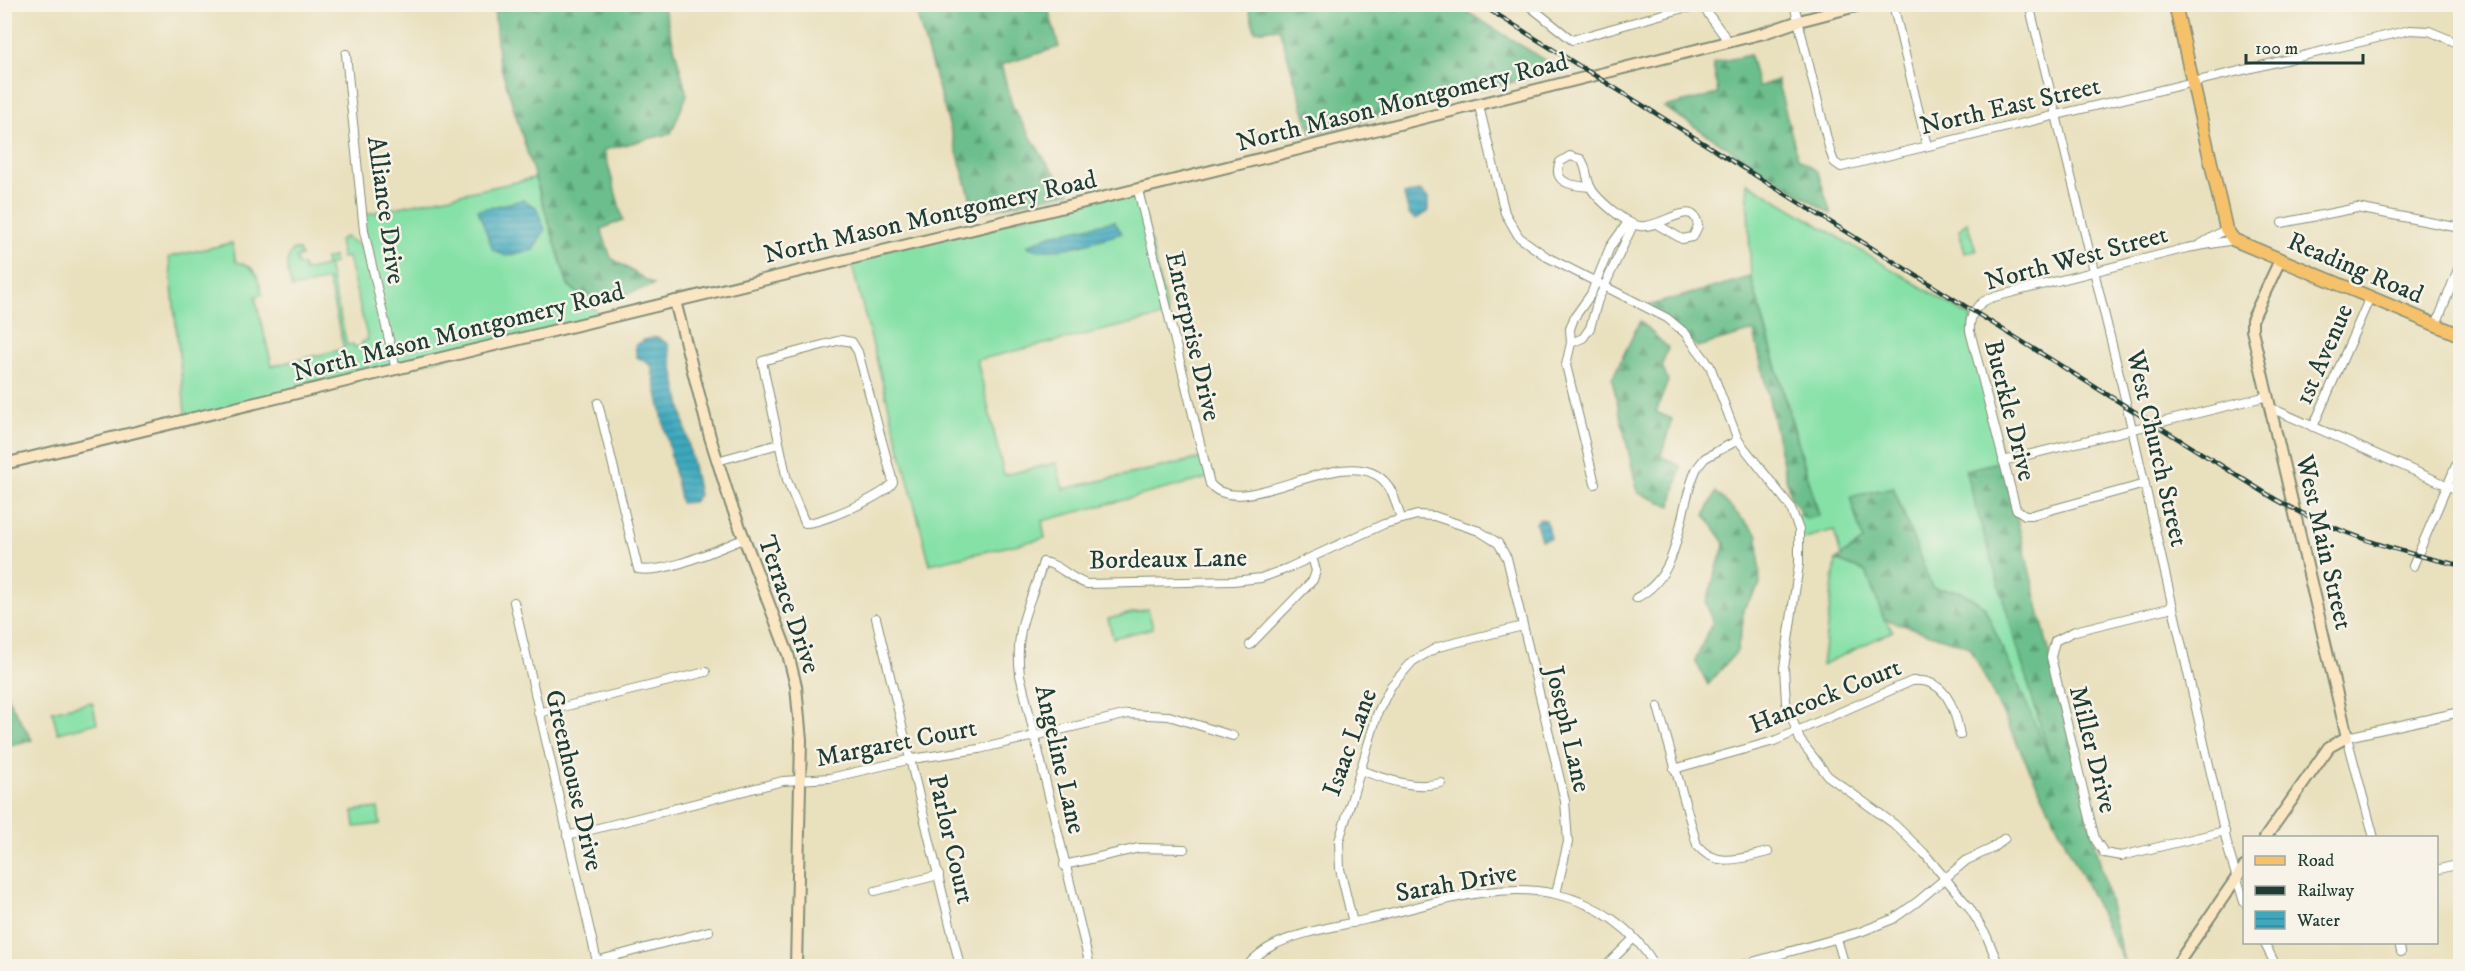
<svg xmlns="http://www.w3.org/2000/svg" width="2465" height="971" viewBox="0 0 2465 971" font-family="'IM FELL DW Pica',serif">
<style>
.grass{fill:#86e1a7;stroke:#528f6e;stroke-width:1.5}
.forest{fill:url(#forest-firs);stroke:#467e60;stroke-width:1.5}
.park{fill:url(#park-tufts);stroke:#528f6e;stroke-width:1.5}
.water{fill:url(#water-rules);stroke:#2e7379;stroke-width:1.5}
.lines{fill:none;stroke-linecap:round;stroke-linejoin:round}
.street-casing{stroke:#848e78;stroke-width:10}
.secondary-casing{stroke:#848e78;stroke-width:14}
.primary-casing{stroke:#848e78;stroke-width:15}
.street{stroke:#fff;stroke-width:8}
.secondary{stroke:#fbe6c4;stroke-width:10}
.primary{stroke:#f5c16b;stroke-width:12}
.rail-casing{stroke:#1f3d34;stroke-width:4.5}
.rail{stroke:#f7f3e8;stroke-width:2;stroke-dasharray:7;stroke-linecap:butt}
.labels{text-anchor:middle;stroke-width:5;stroke-linejoin:round;paint-order:stroke}
.street-label{font-size:26px;fill:#1f3d34;stroke:#f7f3e8}
</style>
<defs>
<pattern id="forest-firs" width="22" height="20" patternUnits="userSpaceOnUse" patternTransform="scale(1.5)"><rect width="22" height="20" fill="#6cbf8c"/><path d="M5 1l3.5 6h-7zM16 11l3.5 6h-7z" fill="#589c73"/></pattern>
<pattern id="park-tufts" width="24" height="20" patternUnits="userSpaceOnUse" patternTransform="scale(1.5)"><rect width="24" height="20" fill="#86e1a7"/><path d="M3 7l-1-3M5 7V3M7 7l1-3M15 17l-1-3M17 17v-4M19 17l1-3" fill="none" stroke="#73c290"/></pattern>
<pattern id="water-rules" width="6" height="5" patternUnits="userSpaceOnUse" patternTransform="scale(1.5)"><rect width="6" height="5" fill="#3ea9be"/><path d="M0 2.5h6" fill="none" stroke="#338b9b"/></pattern>
</defs>
<rect width="100%" height="100%" fill="#f7f3e8"/>
<filter id="ink" filterUnits="userSpaceOnUse"><feTurbulence type="fractalNoise" baseFrequency=".0167" numOctaves="2"/><feDisplacementMap in="SourceGraphic" scale="12" xChannelSelector="R" yChannelSelector="G"/><feConvolveMatrix kernelMatrix="1 2 1 2 8 2 1 2 1" color-interpolation-filters="sRGB"/></filter>
<filter id="wash" filterUnits="userSpaceOnUse"><feTurbulence type="fractalNoise" baseFrequency=".008" numOctaves="4" result="noise"/><feDisplacementMap in="SourceGraphic" scale="24" xChannelSelector="R" yChannelSelector="G"/><feGaussianBlur stdDeviation="1.35" result="paint"/><feColorMatrix in="noise" values="0 0 0 0 0 0 0 0 0 0 0 0 0 0 0 0 0 1.4 0 .05"/><feComposite in="paint" operator="in"/></filter>
<g filter="url(#wash)">
<rect width="100%" height="100%" fill="#e9e0bd"/>
<!-- grass -->
<g class="grass">
<path d="M535 178 568 285 592 305 601 319 186 421 169 257 232 243 236 262C256 265 258 276 262 294L255 297 272 366 344 349 328 280 292 288C288 273 283 262 293 250H299L301 256 296 258 298 265H303L304 271 326 266 325 259 333 257 334 263 328 265 347 345 353 344 354 347 362 346V342L368 340 348 257 342 258 339 240 345 237 366 249 362 215Z"/>
<path d="M1747 182 1971 317 1970 331 2003 461 1966 470 2054 770 1984 606 1960 591 1932 588 1893 487 1863 541 1841 556 1834 530 1801 539 1795 517 1800 514 1806 519 1819 515 1751 277Z"/>
<path d="M1138 190 1168 315 977 360 1004 475 1056 463 1063 489 1202 458 1208 478 1042 521 1045 538 930 564 850 258Z"/>
<path d="M1836 560 1866 572 1884 619 1893 631 1822 665Z"/>
<path d="M1148 609 1153 628 1113 638 1108 619Z"/>
<path d="M92 702 97 723 58 733 52 711Z"/>
<path d="M378 808 380 824 355 827 353 811Z"/>
</g>
<!-- forest -->
<g class="forest">
<path d="M494 5H663L687 95 671 133 604 150 623 220 601 229 611 258 654 285 592 305 568 285 498 57Z"/>
<path d="M914 5H1047L1059 47 1001 65 1013 108 1046 162 1070 192 975 213Z"/>
<path d="M1248 5H1456L1561 70 1311 133 1279 28 1255 31Z"/>
<path d="M1750 55 1758 87 1777 80 1798 158 1818 172 1831 214 1664 107 1718 94 1713 63Z"/>
<path d="M1751 277 1815 505 1819 516 1806 519 1790 496 1754 331 1697 347 1647 306Z"/>
<path d="M1640 321 1668 348 1662 365 1668 381 1656 412 1672 419 1661 456 1681 467 1671 506 1638 493 1612 379Z"/>
<path d="M2003 461 2124 962 1970 647 1884 619 1866 572 1836 560 1863 541 1850 497 1893 487 1932 588 1960 591 1984 606 2050 758 1965 470Z"/>
<path d="M1716 492 1758 535 1760 585 1743 609V623L1737 651 1708 685 1695 660 1713 621 1706 603 1725 543 1705 515Z"/>
<path d="M5 697H7L32 740 5 746Z"/>
</g>
<!-- park -->
<path class="park" d="M1967 222 1976 251 1965 253 1959 230Z"/>
<!-- water -->
<g class="water">
<path d="M1420 191 1428 198V212L1415 219 1409 214 1404 195Z"/>
<path d="M523 200 536 207 545 230 533 250 506 256 493 250 478 210Z"/>
<path d="M1114 221 1122 233C1100 239 1045 259 1027 246L1050 235Z"/>
<path d="M657 337 668 344 699 495 693 502 681 503 651 365 637 357 635 346 644 340Z"/>
<path d="M1539 519 1546 520 1550 538 1541 540 1536 523Z"/>
</g>
</g>
<g filter="url(#ink)">
<g class="lines">
<defs>
<g id="street">
<path d="M1527 4 1572 40 1684 8H1706"/>
<path d="M1794 4 1830 151 1834 162 1841 167 2410 30 2429 31 2460 44"/>
<path d="M1893 4 1927 146"/>
<path d="M2029 4 2124 394 2229 852 2244 902"/>
<path d="M1703 7 1729 42"/>
<path d="M346 54 364 231 396 370"/>
<path d="M1479 106 1505 213 1519 237 1547 257 1667 318 1685 333 1710 366 1738 440 1790 506 1799 530V564L1784 668 1786 702 1800 740 1828 776 1894 824 1924 853 1969 907 1987 937 1999 966"/>
<path d="M1590 187C1575 186 1551 184 1560 162L1570 156 1581 159C1587 168 1586 177 1590 186 1595 198 1627 225 1640 226 1661 229 1694 196 1698 226L1693 237 1682 239 1658 225"/>
<path d="M1138 190 1210 484C1242 523 1343 441 1383 480 1394 490 1396 505 1401 518"/>
<path d="M2282 223 2357 208 2460 228"/>
<path d="M2201 244 2226 229"/>
<path d="M2436 325 2460 264"/>
<path d="M841 340 852 342 858 352 893 482C888 495 819 524 805 523L787 480 762 361Z"/>
<path d="M1571 343 1583 338 1590 328 1598 300 1633 225"/>
<path d="M598 403 638 569C667 574 716 549 744 539"/>
<path d="M2271 408 2460 491"/>
<path d="M2313 427 2370 297"/>
<path d="M717 461 779 444"/>
<path d="M2003 461 2268 396"/>
<path d="M1595 484 1566 365 1571 343 1570 329 1574 318 1591 294 1610 247 1628 222"/>
<path d="M2145 484 2032 515H2025L2016 509 1970 331C1969 314 1978 301 1994 297L2187 248 2234 240"/>
<path d="M2413 566 2460 456"/>
<path d="M1636 598C1685 573 1676 511 1697 468L1705 458 1738 440"/>
<path d="M514 602 598 966"/>
<path d="M2173 607 2075 631 2055 641 2051 657 2095 839 2104 853 2121 856 2225 831"/>
<path d="M876 618 960 966"/>
<path d="M1250 645 1313 580 1316 571 1312 557"/>
<path d="M1658 707 1697 845C1716 869 1742 858 1768 852"/>
<path d="M538 713 706 672"/>
<path d="M1674 769 1774 741 1912 681C1945 677 1955 708 1960 735"/>
<path d="M1360 770C1387 779 1412 790 1441 783"/>
<path d="M567 836 783 781 830 778 912 759 979 749 1128 714 1169 716 1233 736"/>
<path d="M2374 838 2347 737 2460 712"/>
<path d="M1064 865 1139 848 1184 849"/>
<path d="M2436 870 2460 864"/>
<path d="M875 891 939 875"/>
<path d="M1353 923 1340 869 1339 841 1378 712 1391 686 1413 661 1438 647 1523 626"/>
<path d="M1837 939 1845 966"/>
<path d="M2264 942 2276 966"/>
<path d="M2399 942 2401 952"/>
<path d="M596 961 709 931"/>
<path d="M1090 966 1020 675C1014 624 1030 607 1043 562 1060 564 1068 578 1087 584L1233 581 1261 578 1288 568 1384 524 1417 515 1434 516 1479 531 1498 543 1507 558 1565 801 1568 842 1556 894"/>
<path d="M1247 966C1254 958 1262 951 1272 946 1301 931 1336 927 1368 919 1427 906 1494 880 1555 894 1597 903 1635 930 1655 966"/>
<path d="M1606 966 1634 938"/>
<path d="M1738 966 1860 932 1893 919 1917 902 1967 860 1991 849 2005 838"/>
</g>
<g id="secondary">
<path d="M675 301 710 437 731 504 788 654 796 686 801 740 796 966"/>
<path d="M4 464 1163 183 1764 33 1799 21 1864 4"/>
<path d="M2265 838 2329 747 2347 737 2252 330V320L2280 260"/>
<path d="M2176 966 2244 867"/>
</g>
<path id="primary" d="M2175 4 2226 229 2234 240 2460 335"/>
</defs>
<!-- street casing -->
<use href="#street" class="street-casing"/>
<!-- secondary casing -->
<use href="#secondary" class="secondary-casing"/>
<!-- primary casing -->
<use href="#primary" class="primary-casing"/>
<!-- street -->
<use href="#street" class="street"/>
<!-- secondary -->
<use href="#secondary" class="secondary"/>
<!-- primary -->
<use href="#primary" class="primary"/>
<defs>
<path id="rail" d="M1480 4 2275 499C2334 532 2394 552 2460 565"/>
</defs>
<!-- rail casing -->
<use href="#rail" class="rail-casing"/>
<!-- rail -->
<use href="#rail" class="rail"/>
</g>
</g>
<g class="labels">
<!-- street labels -->
<g class="street-label">
<text transform="translate(1402 101) rotate(-14)" y="9">North Mason Montgomery Road</text>
<text transform="translate(2010 105) rotate(-13)" y="9">North East Street</text>
<text transform="translate(387 210) rotate(82)" y="9">Alliance Drive</text>
<text transform="translate(930 216) rotate(-13)" y="9">North Mason Montgomery Road</text>
<text transform="translate(2076 257) rotate(-15)" y="9">North West Street</text>
<text transform="translate(2356 267) rotate(23)" y="9">Reading Road</text>
<text transform="translate(458 331) rotate(-14)" y="9">North Mason Montgomery Road</text>
<text transform="translate(1194 336) rotate(77)" y="9">Enterprise Drive</text>
<text transform="translate(2323 354) rotate(-66)" y="9">1st Avenue</text>
<text transform="translate(2011 410) rotate(76)" y="9">Buerkle Drive</text>
<text transform="translate(2158 448) rotate(77)" y="9">West Church Street</text>
<text transform="translate(2325 542) rotate(77)" y="9">West Main Street</text>
<text transform="translate(1168 558) rotate(-1)" y="9">Bordeaux Lane</text>
<text transform="translate(790 604) rotate(71)" y="9">Terrace Drive</text>
<text transform="translate(1825 695) rotate(-22)" y="9">Hancock Court</text>
<text transform="translate(1569 729) rotate(77)" y="9">Joseph Lane</text>
<text transform="translate(896 742) rotate(-11)" y="9">Margaret Court</text>
<text transform="translate(1349 742) rotate(-70)" y="9">Isaac Lane</text>
<text transform="translate(2094 749) rotate(76)" y="9">Miller Drive</text>
<text transform="translate(1061 759) rotate(77)" y="9">Angeline Lane</text>
<text transform="translate(575 780) rotate(77)" y="9">Greenhouse Drive</text>
<text transform="translate(952 839) rotate(77)" y="9">Parlor Court</text>
<text transform="translate(1456 882) rotate(-10)" y="9">Sarah Drive</text>
</g>
</g>
<!-- margin -->
<rect width="2465" height="971" fill="none" stroke="#f7f3e8" stroke-width="24"/>
<!-- legend -->
<rect x="2243" y="836" width="195" height="108" fill="#f7f3e8" stroke="#a1aaa0" stroke-width="1.5"/>
<rect x="2255" y="856" width="30" height="9" fill="#f5c16b" stroke="#a1aaa0" stroke-width="1.5"/>
<text x="2297" y="866" font-size="18" fill="#1f3d34">Road</text>
<rect x="2255" y="886" width="30" height="9" fill="#1f3d34" stroke="#a1aaa0" stroke-width="1.5"/>
<text x="2297" y="896" font-size="18" fill="#1f3d34">Railway</text>
<rect x="2255" y="911" width="30" height="18" fill="url(#water-rules)" stroke="#a1aaa0" stroke-width="1.5"/>
<text x="2297" y="926" font-size="18" fill="#1f3d34">Water</text>
<!-- scale -->
<path d="M2246 54v9h117v-9" fill="none" stroke="#1f3d34" stroke-width="3"/>
<text x="2255" y="54" font-size="18" fill="#1f3d34" stroke="#f7f3e8" stroke-width="4.5" paint-order="stroke">100 m</text>
</svg>
